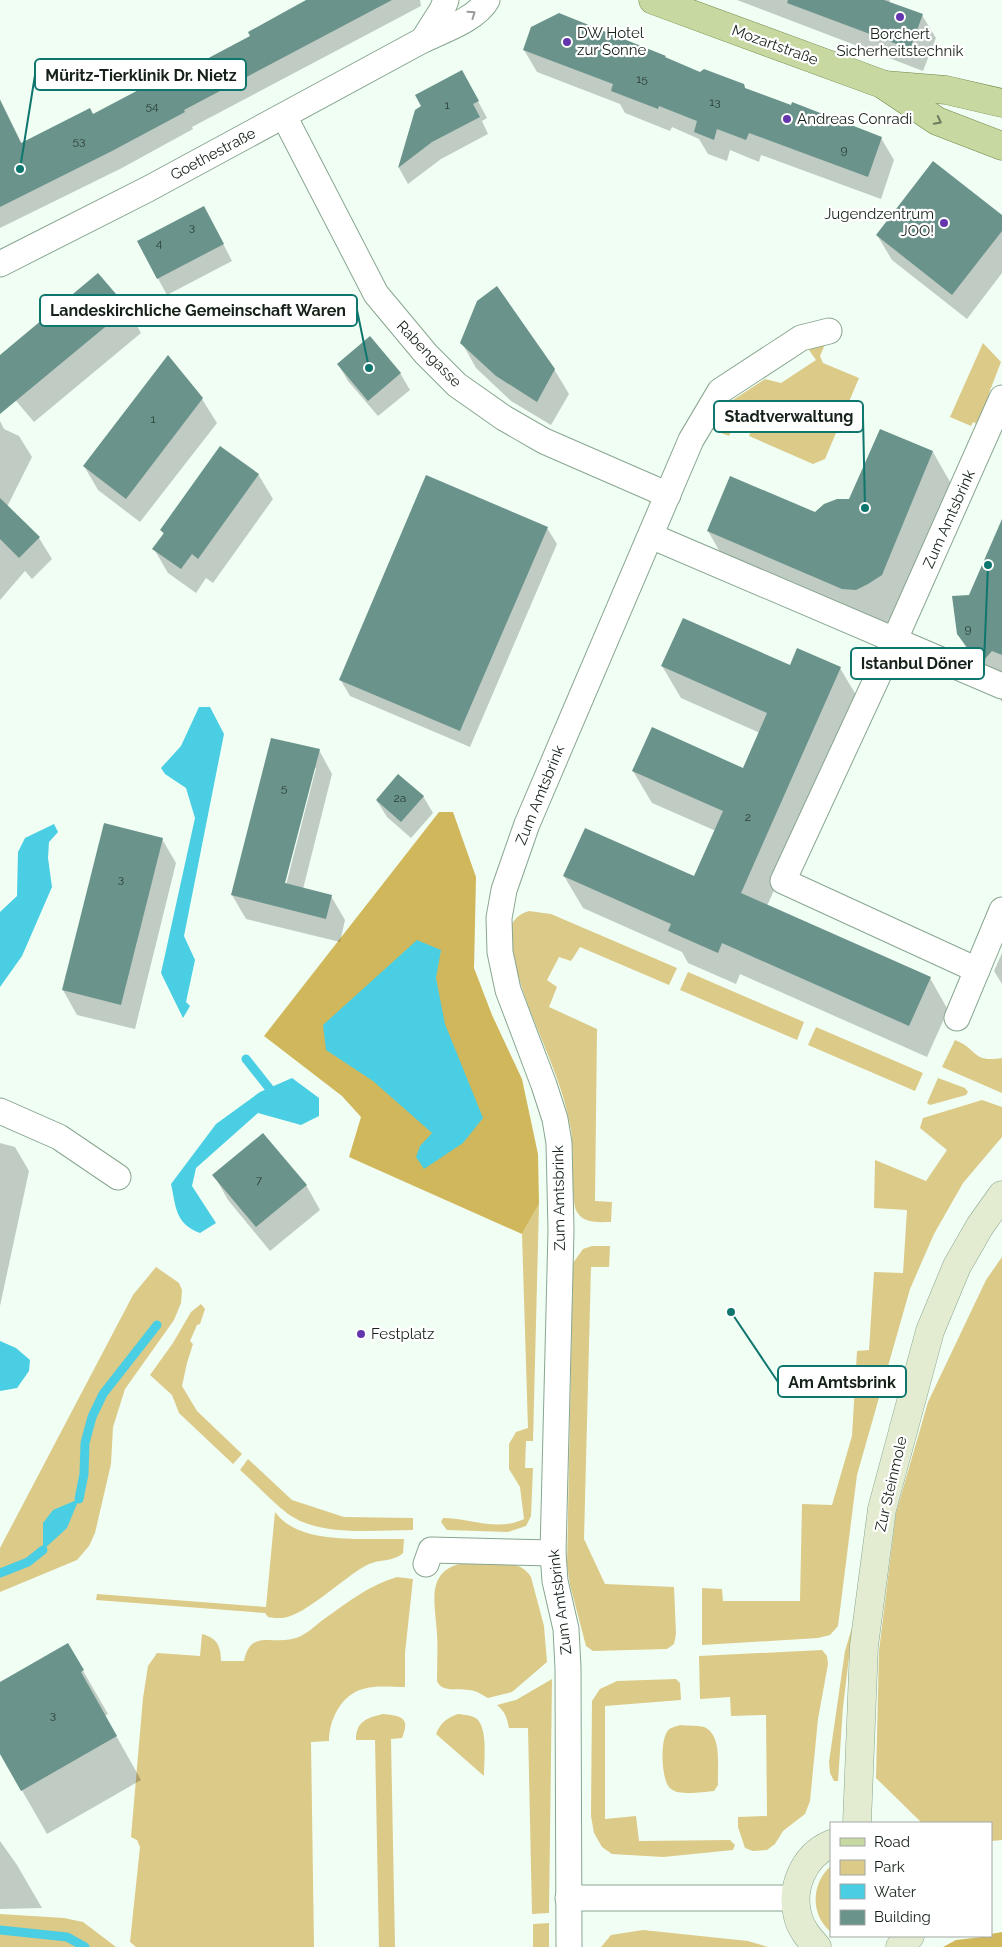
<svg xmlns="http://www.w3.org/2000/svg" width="1002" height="1947" viewBox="0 0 1002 1947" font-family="Raleway,sans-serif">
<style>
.green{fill:#dcca88}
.forest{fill:#d0b75b}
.water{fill:#4acee3}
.shadow{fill:#0003;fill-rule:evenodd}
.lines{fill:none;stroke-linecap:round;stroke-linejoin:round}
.stream{stroke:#4acee3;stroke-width:9}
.building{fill:#6a938b}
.street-casing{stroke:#88a68f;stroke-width:27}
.secondary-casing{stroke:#88a68f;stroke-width:29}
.primary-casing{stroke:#718748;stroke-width:29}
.street{stroke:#fff;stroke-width:25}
.secondary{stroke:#e3ecd0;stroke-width:28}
.primary{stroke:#c7d8a1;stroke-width:28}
.oneway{stroke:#969c98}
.oneway2{stroke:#6e7d5d}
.poi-dot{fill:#6436ae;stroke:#fff;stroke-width:2}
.labels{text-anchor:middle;stroke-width:4.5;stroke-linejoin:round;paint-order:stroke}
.number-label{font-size:12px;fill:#2b3e36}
.poi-label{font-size:15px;fill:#162219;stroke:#fff;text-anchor:start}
.street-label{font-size:15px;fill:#162219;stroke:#fff}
.leader{fill:none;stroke:#0f766e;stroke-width:2}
.callout-dot{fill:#0f766e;stroke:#fff;stroke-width:2}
.callout{fill:#fff;stroke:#0f766e;stroke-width:2}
.callout-label{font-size:16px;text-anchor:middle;font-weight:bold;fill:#162219}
</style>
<rect width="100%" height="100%" fill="#f1fef4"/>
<!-- green -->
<g class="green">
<path d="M821 341 826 342 820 356 823 363 859 378 825 459 813 464 749 436 755 421 739 415 729 436 708 428 716 411 765 379 781 383 816 360 809 350Z"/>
<path d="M983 343 1001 362 989 393 993 395 980 426 973 422 971 426 950 417Z"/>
<path d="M529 911 551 914 677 968 669 985 580 947 571 961 559 957 547 980 557 987 549 1007 597 1029 595 1201 612 1202 611 1222C600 1222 584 1224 577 1212 570 1201 574 1147 571 1130 562 1076 533 1027 518 975 515 966 511 956 509 946 507 929 513 915 529 911Z"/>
<path d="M688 972 804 1022 797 1040 680 990Z"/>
<path d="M816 1027 923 1073 915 1091 808 1045Z"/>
<path d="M955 1040C978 1049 972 1063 1002 1058V1093L942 1067Z"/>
<path d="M938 1078 965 1088 968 1092 966 1095 930 1105 927 1103Z"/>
<path d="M982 1100 1002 1107V1137L963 1183 934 1234 910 1289 857 1475 838 1626 830 1635 818 1638 702 1645V1588L722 1589 723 1601H800L802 1504 832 1505 852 1436 857 1351 869 1350 874 1272 903 1273 907 1210 874 1208 875 1160 926 1181 947 1150 920 1128 923 1118Z"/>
<path d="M539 1204 533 1441H526L525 1468H533L531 1516 526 1526 508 1532 447 1530 441 1522 443 1518C470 1518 497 1532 524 1519L520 1487 509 1469V1444L516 1432 528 1428 522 1234Z"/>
<path d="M592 1246H610L609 1267H591L584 1539 605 1584 674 1587 676 1634 674 1644 667 1649 593 1651 586 1646 570 1585 567 1565 573 1263 583 1249Z"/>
<path d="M1002 1257V1840L991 1841V1823H922L876 1778 879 1651 896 1513 928 1402 986 1280Z"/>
<path d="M156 1267 179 1283 182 1290 181 1303 174 1320 125 1389 113 1427 111 1464 95 1533 89 1546 77 1560 0 1592V1548L133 1295Z"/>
<path d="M201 1304 205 1309 200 1324 197 1325 190 1341 193 1344 187 1363 182 1386 197 1411 242 1454 233 1464 179 1413 172 1395 150 1375 173 1343 191 1312Z"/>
<path d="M248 1459 292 1500 344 1517 413 1518V1530C375 1530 320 1537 288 1514 271 1501 256 1484 240 1470Z"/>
<path d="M275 1512C278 1516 282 1520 286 1523 315 1544 370 1538 404 1539L403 1553C394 1562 378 1559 367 1565 344 1577 306 1615 283 1618 278 1618 272 1618 268 1617L265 1613 96 1600 97 1594 266 1607Z"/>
<path d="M469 1562C489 1563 519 1557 531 1577L544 1626 547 1662 512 1692 488 1698C484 1696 479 1692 474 1691 461 1687 442 1694 437 1681 437 1665 438 1650 437 1634 435 1601 424 1568 469 1562Z"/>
<path d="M397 1577 413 1579 405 1653V1687C392 1687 376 1685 363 1689 341 1695 329 1720 329 1741L311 1742 314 1947H136L130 1942 140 1847 137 1840 131 1837 143 1698 148 1666 157 1653 200 1656 202 1634C217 1638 221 1646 221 1661H244C251 1627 274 1647 299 1637 308 1633 316 1625 324 1619 347 1603 369 1585 397 1577Z"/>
<path d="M853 1624 843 1707 838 1781H834L830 1773 829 1762 845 1651Z"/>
<path d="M822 1650 827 1656 828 1664 818 1719 810 1801 805 1814 783 1831 775 1844 767 1850 753 1851 745 1848 738 1827V1817L767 1816 766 1715 731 1716 730 1697 700 1699 699 1656Z"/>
<path d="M552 1679 549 1913 532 1914 528 1728H509C507 1717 505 1712 497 1705L516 1700Z"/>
<path d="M676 1679 680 1683 681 1700 605 1706V1819L636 1816 639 1841 730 1840 735 1845 733 1850 663 1857 612 1854 602 1847 594 1833 591 1816 592 1701 600 1689 617 1681Z"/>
<path d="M383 1714C403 1716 410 1718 402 1738L391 1739 395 1947H379L375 1740H356C356 1721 367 1718 383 1714Z"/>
<path d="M458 1714C465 1715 472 1715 477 1719 488 1729 484 1762 484 1776L436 1734C441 1722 447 1718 458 1714Z"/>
<path d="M680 1725C687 1726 697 1725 704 1727 723 1735 717 1768 718 1785L714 1791C702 1792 680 1796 671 1789 661 1782 660 1742 667 1732 670 1727 675 1727 680 1725Z"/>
<path d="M831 1866V1932C810 1915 811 1883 831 1866Z"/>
<path d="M0 1914 64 1918 83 1922 116 1947H0Z"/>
<path d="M549 1923V1947H533V1924Z"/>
<path d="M643 1930 748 1941 768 1947H601L611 1935Z"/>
</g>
<!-- forest -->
<g class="forest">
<path d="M439 812H453L476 877 474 968 492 1015 522 1079 538 1154 539 1204 522 1234 349 1157 361 1117 342 1096 264 1036Z"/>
<path d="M1002 1932V1947H943L956 1940 991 1936V1934Z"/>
</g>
<!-- water -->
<g class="water">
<path d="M199 707H210L224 734 184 936 195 960 186 1002 190 1006 183 1018 161 973 195 818 186 788 165 774 161 768 181 746Z"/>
<path d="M54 824 58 832 49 842 48 858 52 887 22 956 0 987V912L17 896 18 852 25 838Z"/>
<path d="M417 940 441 950 436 978 445 1024 483 1118 463 1143 424 1169 416 1157 420 1146 432 1133 373 1081 326 1050 323 1025Z"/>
<path d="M292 1078 319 1098V1116L301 1125 258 1113 196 1168 192 1186 216 1223 200 1233C175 1224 176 1207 171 1184L216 1124 260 1092Z"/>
<path d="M0 1341 16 1348 30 1360 29 1371 17 1388 0 1391Z"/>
<path d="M79 1499 67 1528 43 1550V1523L53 1510Z"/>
</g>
<!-- shadow -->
<g class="shadow">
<path d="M309 0H420L421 6 192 127 193 129 122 168 0 228V99L22 144 93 115 167 81 251 37Z"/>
<path d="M737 0H890L889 3 922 15 936 38 923 71Z"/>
<path d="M524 50 666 59 700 73 744 85 746 90 881 138 894 160 881 199 761 155 759 162 730 150 727 161 708 154 699 139 672 127 670 131 625 113 620 104 537 72Z"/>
<path d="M471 88 487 118 482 121 488 134 441 159 408 184 399 168 416 110Z"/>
<path d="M1002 217V273L967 319 892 260 877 235Z"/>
<path d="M213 224 232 261 167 295 138 242Z"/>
<path d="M127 308 141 333 34 422 6 389 0 378V357Z"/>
<path d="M462 343 554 369 569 394 551 425 511 401 476 368Z"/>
<path d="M338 364 400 373 410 390 378 416 348 381Z"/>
<path d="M202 399 217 423 140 522 98 490 84 466Z"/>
<path d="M0 421 4 429 19 436 32 457 7 507 39 538 52 559 32 579 25 571 0 600Z"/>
<path d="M881 431 933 452 958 496 906 619 882 633 733 575 708 531 816 513 850 500Z"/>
<path d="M258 474 273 499 213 583 206 578 196 593 168 573 154 549 164 535 161 530Z"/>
<path d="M1002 522V702L984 678 958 634 970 597Z"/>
<path d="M547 528 557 544 470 747 350 696 340 679Z"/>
<path d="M662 666 840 668 859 700 767 906 930 978 948 1010 927 1057 740 974 736 984 688 963 682 952 583 908 564 876 695 878 716 831 652 803 633 771 744 770 760 733 681 698Z"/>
<path d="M319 750 332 774 303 889 331 896 345 920 340 942 246 919 232 895ZM314 768H316L285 889H283Z"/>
<path d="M423 796 433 813 411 838 387 817 377 801Z"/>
<path d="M162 839 176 863 135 1029 77 1015 63 990Z"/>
<path d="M1002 953V984L994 971Z"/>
<path d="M0 1143 15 1147 29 1171 0 1306Z"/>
<path d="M214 1175 306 1185 320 1210 270 1251 228 1200Z"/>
<path d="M68 1645 108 1714 105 1716 141 1780 47 1834 0 1752V1683Z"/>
<path d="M0 1841 17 1865 42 1908 0 1909Z"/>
</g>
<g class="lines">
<!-- stream -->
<g class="stream">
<path d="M246 1059 269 1088"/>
<path d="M79 1499 84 1474 85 1443 92 1417 103 1394 157 1325"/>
<path d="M0 1573 28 1562 43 1550"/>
<path d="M0 1930 67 1937 85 1947"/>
</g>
</g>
<!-- building -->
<g class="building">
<path d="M306 0H392L184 110 185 112 112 151 0 207V100L21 143 90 108 93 114 165 76 167 80 250 36 248 32Z"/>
<path d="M788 0H884L923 14 910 49 787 3Z"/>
<path d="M559 13 666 56 665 57 700 72 704 69 744 84 745 88 791 105 792 102 882 137 868 177 749 133 746 140 717 129 714 140 694 132 697 121 659 106 658 109 611 91 613 84 523 50 531 27Z"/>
<path d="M462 70 479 101 473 104 480 117 432 142 398 168 415 110 421 106 415 95Z"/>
<path d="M933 161 1002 215V231L952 295 876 235Z"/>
<path d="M204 206 224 244 157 279 137 241Z"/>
<path d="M98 273 128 308 0 414V355Z"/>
<path d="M497 286 555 369 537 402 496 376 460 343 477 301Z"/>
<path d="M370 336 401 373 368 401 337 364Z"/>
<path d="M168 355 203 398 126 499 83 466Z"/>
<path d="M880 429 933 451 882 575 868 584 856 590 842 589 707 531 730 476 815 512 824 504 837 499H849Z"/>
<path d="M220 446 259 474 198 559 192 554 181 569 152 549 164 533 160 530Z"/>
<path d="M426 475 548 527 460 731 339 680Z"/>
<path d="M0 498 40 537 19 558 0 539Z"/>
<path d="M1002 519V655L992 651 982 662 976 659 957 634 952 596 969 595Z"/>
<path d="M683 618 790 665 797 648 841 667 741 893 931 977 909 1026 722 943 718 953 668 931 671 924 563 876 585 828 694 876 723 811 632 771 652 727 743 768 767 713 661 666Z"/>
<path d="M271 738 320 749 285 883 332 895 326 919 231 895Z"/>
<path d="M398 774 424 796 401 822 376 800Z"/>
<path d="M104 823 163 838 121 1005 62 990Z"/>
<path d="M263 1133 307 1185 256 1227 212 1175Z"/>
<path d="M68 1643 84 1670 81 1672 117 1736 21 1791 0 1754V1682Z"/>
</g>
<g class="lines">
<defs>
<g id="street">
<path d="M423 40 442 10 446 0"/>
<path d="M284 116 376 294 426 354 457 385 504 418 544 441 668 495"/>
<path d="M0 264 148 189 423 40C442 31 477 19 487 0"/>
<path d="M651 536 1002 686"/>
<path d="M977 970 783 881 895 639 1002 398"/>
<path d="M957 1018 1002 910"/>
<path d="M0 1111 59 1137 118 1177"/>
<path d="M426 1564 431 1550 553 1553"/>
<path d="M568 1898H795"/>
<path d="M569 1947 568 1668 566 1629 555 1581 553 1553 561 1230 559 1143 555 1119 544 1085 508 990 500 952 499 918 504 890 527 824 691 440 720 391 801 338 829 331"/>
</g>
<g id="secondary">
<path d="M857 1823 864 1646 882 1509 930 1331 957 1266 980 1226 1002 1195"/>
<path d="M817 1947C809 1938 801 1929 798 1917 790 1889 803 1856 831 1844"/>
<path d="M900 1947 910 1936"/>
</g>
<g id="primary">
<path d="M653 0 882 84 937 121 1002 146"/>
<path d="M885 85 946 90 1002 103"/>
</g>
</defs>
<!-- street casing -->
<use href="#street" class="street-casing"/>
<!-- secondary casing -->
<use href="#secondary" class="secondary-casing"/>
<!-- primary casing -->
<use href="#primary" class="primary-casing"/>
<!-- street -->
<use href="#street" class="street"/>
<!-- secondary -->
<use href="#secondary" class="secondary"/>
<!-- primary -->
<use href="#primary" class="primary"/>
</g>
<!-- one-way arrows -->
<defs><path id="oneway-chevron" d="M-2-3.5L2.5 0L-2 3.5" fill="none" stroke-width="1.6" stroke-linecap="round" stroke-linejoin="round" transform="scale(1.25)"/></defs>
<use class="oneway" href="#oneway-chevron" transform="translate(472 14) rotate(-35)"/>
<use class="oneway2" href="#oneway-chevron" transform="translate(938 121) rotate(27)"/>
<!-- markers -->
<g class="poi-dot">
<circle cx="900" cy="17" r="5"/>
<circle cx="567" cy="42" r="5"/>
<circle cx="787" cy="119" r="5"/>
<circle cx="944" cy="223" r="5"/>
<circle cx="361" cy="1334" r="5"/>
</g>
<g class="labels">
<!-- number labels -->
<g class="number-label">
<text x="642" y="83">15</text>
<text x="715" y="106">13</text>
<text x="447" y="109">1</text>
<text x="152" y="110">54</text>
<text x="79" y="145">53</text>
<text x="844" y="154">9</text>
<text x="192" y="231">3</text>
<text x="159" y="247">4</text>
<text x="153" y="423">1</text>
<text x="968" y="633">9</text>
<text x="284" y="792">5</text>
<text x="400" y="802">2a</text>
<text x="748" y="821">2</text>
<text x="121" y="883">3</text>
<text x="259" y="1184">7</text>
<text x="53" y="1719">3</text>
</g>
<!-- poi labels -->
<g class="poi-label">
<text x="577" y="38">DW Hotel<tspan x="577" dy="17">zur Sonne</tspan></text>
<text x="900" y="39" text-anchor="middle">Borchert<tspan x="900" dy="17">Sicherheitstechnik</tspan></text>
<text x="797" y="124">Andreas Conradi</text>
<text x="934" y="219" text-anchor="end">Jugendzentrum<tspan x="934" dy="17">JOO!</tspan></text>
<text x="371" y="1339">Festplatz</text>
</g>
<!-- street labels -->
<g class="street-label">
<text transform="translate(775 45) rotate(20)" y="5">Mozartstraße</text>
<text transform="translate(213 154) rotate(-28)" y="5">Goethestraße</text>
<text transform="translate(429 354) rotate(46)" y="5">Rabengasse</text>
<text transform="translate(949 519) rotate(-66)" y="5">Zum Amtsbrink</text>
<text transform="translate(540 795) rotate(-68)" y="5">Zum Amtsbrink</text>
<text transform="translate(559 1198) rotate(-91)" y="5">Zum Amtsbrink</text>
<text transform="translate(891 1484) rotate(-77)" y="5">Zur Steinmole</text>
<text transform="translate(560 1602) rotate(-97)" y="5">Zum Amtsbrink</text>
</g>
</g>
<!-- callouts -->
<path class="leader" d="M20 169L35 75M369 368L357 310M865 508L863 417M988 565L984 663M731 1312L778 1382"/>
<g class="callout-dot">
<circle cx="20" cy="169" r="5"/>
<circle cx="369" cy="368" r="5"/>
<circle cx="865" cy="508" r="5"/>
<circle cx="988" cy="565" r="5"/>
<circle cx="731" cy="1312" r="5"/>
</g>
<g class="callout">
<rect x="35" y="59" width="211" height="31" rx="5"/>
<rect x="40" y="295" width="317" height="31" rx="5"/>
<rect x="714" y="401" width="149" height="31" rx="5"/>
<rect x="851" y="648" width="133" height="31" rx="5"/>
<rect x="778" y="1366" width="128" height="31" rx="5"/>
</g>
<g class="callout-label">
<text x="141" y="81">Müritz-Tierklinik Dr. Nietz</text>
<text x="198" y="316">Landeskirchliche Gemeinschaft Waren</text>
<text x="789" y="422">Stadtverwaltung</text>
<text x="917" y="669">Istanbul Döner</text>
<text x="842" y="1388">Am Amtsbrink</text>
</g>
<!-- legend -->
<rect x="830" y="1822" width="162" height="115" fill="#ffffff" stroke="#a2a7a3"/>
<rect x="840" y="1838" width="25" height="8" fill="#c7d8a1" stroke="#a2a7a3"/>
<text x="874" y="1847" font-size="15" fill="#162219">Road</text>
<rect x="840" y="1860" width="25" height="15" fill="#dcca88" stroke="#a2a7a3"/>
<text x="874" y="1872" font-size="15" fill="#162219">Park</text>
<rect x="840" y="1884" width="25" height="15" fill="#4acee3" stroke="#a2a7a3"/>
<text x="874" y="1897" font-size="15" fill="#162219">Water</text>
<rect x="840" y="1910" width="25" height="15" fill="#6a938b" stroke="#a2a7a3"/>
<text x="874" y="1922" font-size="15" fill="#162219">Building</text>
</svg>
